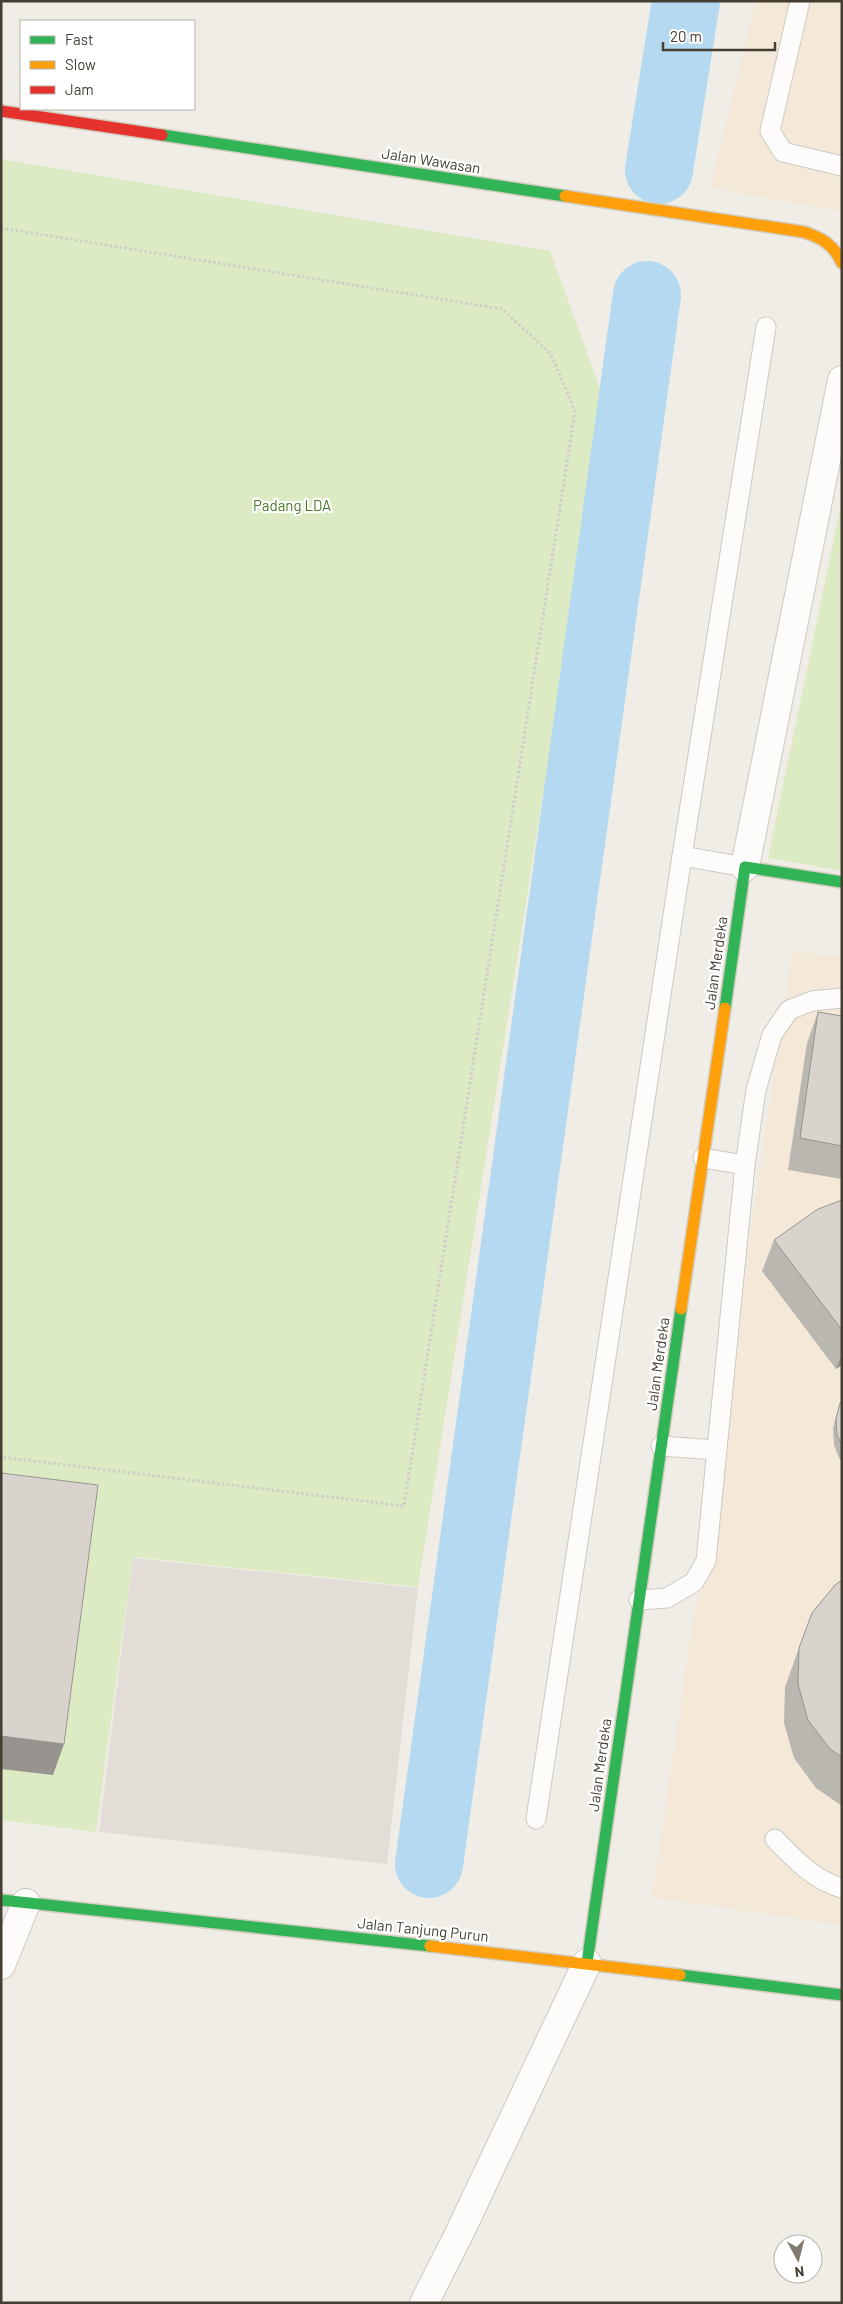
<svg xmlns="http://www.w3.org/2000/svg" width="843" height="2304" viewBox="0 0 843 2304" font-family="Barlow,sans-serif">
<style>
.commercial{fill:#f4e9d8}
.industrial{fill:#e2ded7}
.green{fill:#ddebc4}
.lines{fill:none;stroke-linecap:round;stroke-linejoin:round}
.river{stroke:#b4d9f0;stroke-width:68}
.lane-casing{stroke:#ccc9c2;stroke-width:21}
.street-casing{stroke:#ccc9c2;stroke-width:30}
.fast-casing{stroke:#d1ccbe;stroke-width:14}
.slow-casing{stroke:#d1ccbe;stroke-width:14}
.jam-casing{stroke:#d1ccbe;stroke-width:14}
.path{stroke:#d0cdc9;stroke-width:3;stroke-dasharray:2.5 2.5;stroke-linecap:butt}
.lane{stroke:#fdfcfb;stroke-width:19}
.street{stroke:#fdfcfb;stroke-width:28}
.fast{stroke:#30b455;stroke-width:11}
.slow{stroke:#ff9f0a;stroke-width:11}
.jam{stroke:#e5322d;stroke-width:11}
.wall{fill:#bab6b0}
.shaded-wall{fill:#979490}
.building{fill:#d8d4cd;stroke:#979490}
.labels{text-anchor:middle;stroke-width:4.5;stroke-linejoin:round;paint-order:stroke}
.street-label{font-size:15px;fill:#453e33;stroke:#fff}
.park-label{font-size:15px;fill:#447924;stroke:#fff}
</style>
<rect width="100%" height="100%" fill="#f0ede6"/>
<!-- commercial -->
<g class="commercial">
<path d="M756 1H842V211L710 188Z"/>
<path d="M792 951 842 958V1925L652 1897Z"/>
</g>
<!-- industrial -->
<path class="industrial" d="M133 1558 418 1588 387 1864 99 1832Z"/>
<!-- green -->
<g class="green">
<path d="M1 159 550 251 605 402 418 1587 133 1557 96 1832 1 1820Z"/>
<path d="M842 500V871L768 858Z"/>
</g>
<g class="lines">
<!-- river -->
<g class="river">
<path d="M659 170 686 1"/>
<path d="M429 1864 647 295"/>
</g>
<defs>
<g id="lane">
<path d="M800 1 770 131 783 152 842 166"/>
<path d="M682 856 766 327"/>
<path d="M703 1158 745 1165"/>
<path d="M661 1446 716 1450"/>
<path d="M639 1600 667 1598 694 1582 706 1561 745 1165 756 1090 772 1035 789 1010 812 1001 842 998"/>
<path d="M536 1819 682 856 745 867"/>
<path d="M775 1839C794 1859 815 1881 842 1888"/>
</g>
<g id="street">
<path d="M745 867 842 380"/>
<path d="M1 1965 26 1903"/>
<path d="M424 2303 459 2234 587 1963"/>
</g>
<g id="fast">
<path d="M162 135 565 196"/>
<path d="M725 1008 745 867 842 882"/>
<path d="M1 1900 430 1946"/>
<path d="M587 1963 681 1309"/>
<path d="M680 1975 842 1995"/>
</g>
<g id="slow">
<path d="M565 196 804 232C822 238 834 245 842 263"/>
<path d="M681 1309 725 1008"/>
<path d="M430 1946 680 1975"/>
</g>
<path id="jam" d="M1 111 162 135"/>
</defs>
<!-- lane casing -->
<use href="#lane" class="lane-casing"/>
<!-- street casing -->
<use href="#street" class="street-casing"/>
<!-- fast casing -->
<use href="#fast" class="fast-casing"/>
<!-- slow casing -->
<use href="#slow" class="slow-casing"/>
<!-- jam casing -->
<use href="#jam" class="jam-casing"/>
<!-- path -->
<path class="path" d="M1 228 502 309 551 354 575 411 404 1506 1 1457"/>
<!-- lane -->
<use href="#lane" class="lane"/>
<!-- street -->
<use href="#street" class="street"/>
<!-- fast -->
<use href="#fast" class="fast"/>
<!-- slow -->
<use href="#slow" class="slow"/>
<!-- jam -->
<use href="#jam" class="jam"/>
</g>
<!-- wall -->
<g class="wall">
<path d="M818 1012 842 1016V1179L788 1170 807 1043Z"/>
<path d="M842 1200V1365L836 1369 762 1271 774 1240Z"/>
<path d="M842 1401V1461L840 1460 834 1445 833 1428 837 1413Z"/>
<path d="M842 1580V1806L816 1788 794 1758 784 1723 785 1687 799 1648Z"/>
</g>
<!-- shaded-wall -->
<g class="shaded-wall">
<path d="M842 1354V1365L836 1369Z"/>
<path d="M1 1736 64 1744 53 1775 1 1769Z"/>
</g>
<!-- building -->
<g class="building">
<path d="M818 1012 842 1016V1146L800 1138Z"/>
<path d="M842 1200V1330L774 1240 818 1209Z"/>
<path d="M842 1401V1445L837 1435 836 1419 840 1403Z"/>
<path d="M1 1473 98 1485 64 1744 1 1736Z"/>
<path d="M842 1580V1757L830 1749 808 1720 798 1684 799 1648 812 1613 835 1585Z"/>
</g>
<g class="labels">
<!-- street labels -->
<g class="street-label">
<text transform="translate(431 161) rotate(9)" y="5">Jalan Wawasan</text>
<text transform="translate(716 963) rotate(-82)" y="5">Jalan Merdeka</text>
<text transform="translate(658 1364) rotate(-82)" y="5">Jalan Merdeka</text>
<text transform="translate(600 1765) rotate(-82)" y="5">Jalan Merdeka</text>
<text transform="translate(423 1930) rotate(6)" y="5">Jalan Tanjung Purun</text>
</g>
<!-- park labels -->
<g class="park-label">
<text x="292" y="511">Padang LDA</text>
</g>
</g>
<!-- border -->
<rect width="843" height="2304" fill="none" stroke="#453e33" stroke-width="5"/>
<!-- legend -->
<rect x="20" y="20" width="175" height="90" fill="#ffffff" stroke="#b5b2ad"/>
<rect x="30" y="36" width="25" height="8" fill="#30b455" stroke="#b5b2ad"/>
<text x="65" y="45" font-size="15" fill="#453e33">Fast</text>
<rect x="30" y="61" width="25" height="8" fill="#ff9f0a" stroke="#b5b2ad"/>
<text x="65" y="70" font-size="15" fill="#453e33">Slow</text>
<rect x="30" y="86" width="25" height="8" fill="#e5322d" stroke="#b5b2ad"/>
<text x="65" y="95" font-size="15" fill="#453e33">Jam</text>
<!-- north arrow -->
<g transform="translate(798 2259) rotate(173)"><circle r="24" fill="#ffffff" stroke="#b5b2ad"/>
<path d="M0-4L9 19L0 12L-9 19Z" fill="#817b72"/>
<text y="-8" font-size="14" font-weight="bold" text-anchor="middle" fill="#453e33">N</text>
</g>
<!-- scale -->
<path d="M663 42v8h112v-8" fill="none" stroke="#453e33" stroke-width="2.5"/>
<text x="670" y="42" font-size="15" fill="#453e33" stroke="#ffffff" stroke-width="4" paint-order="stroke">20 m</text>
</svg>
